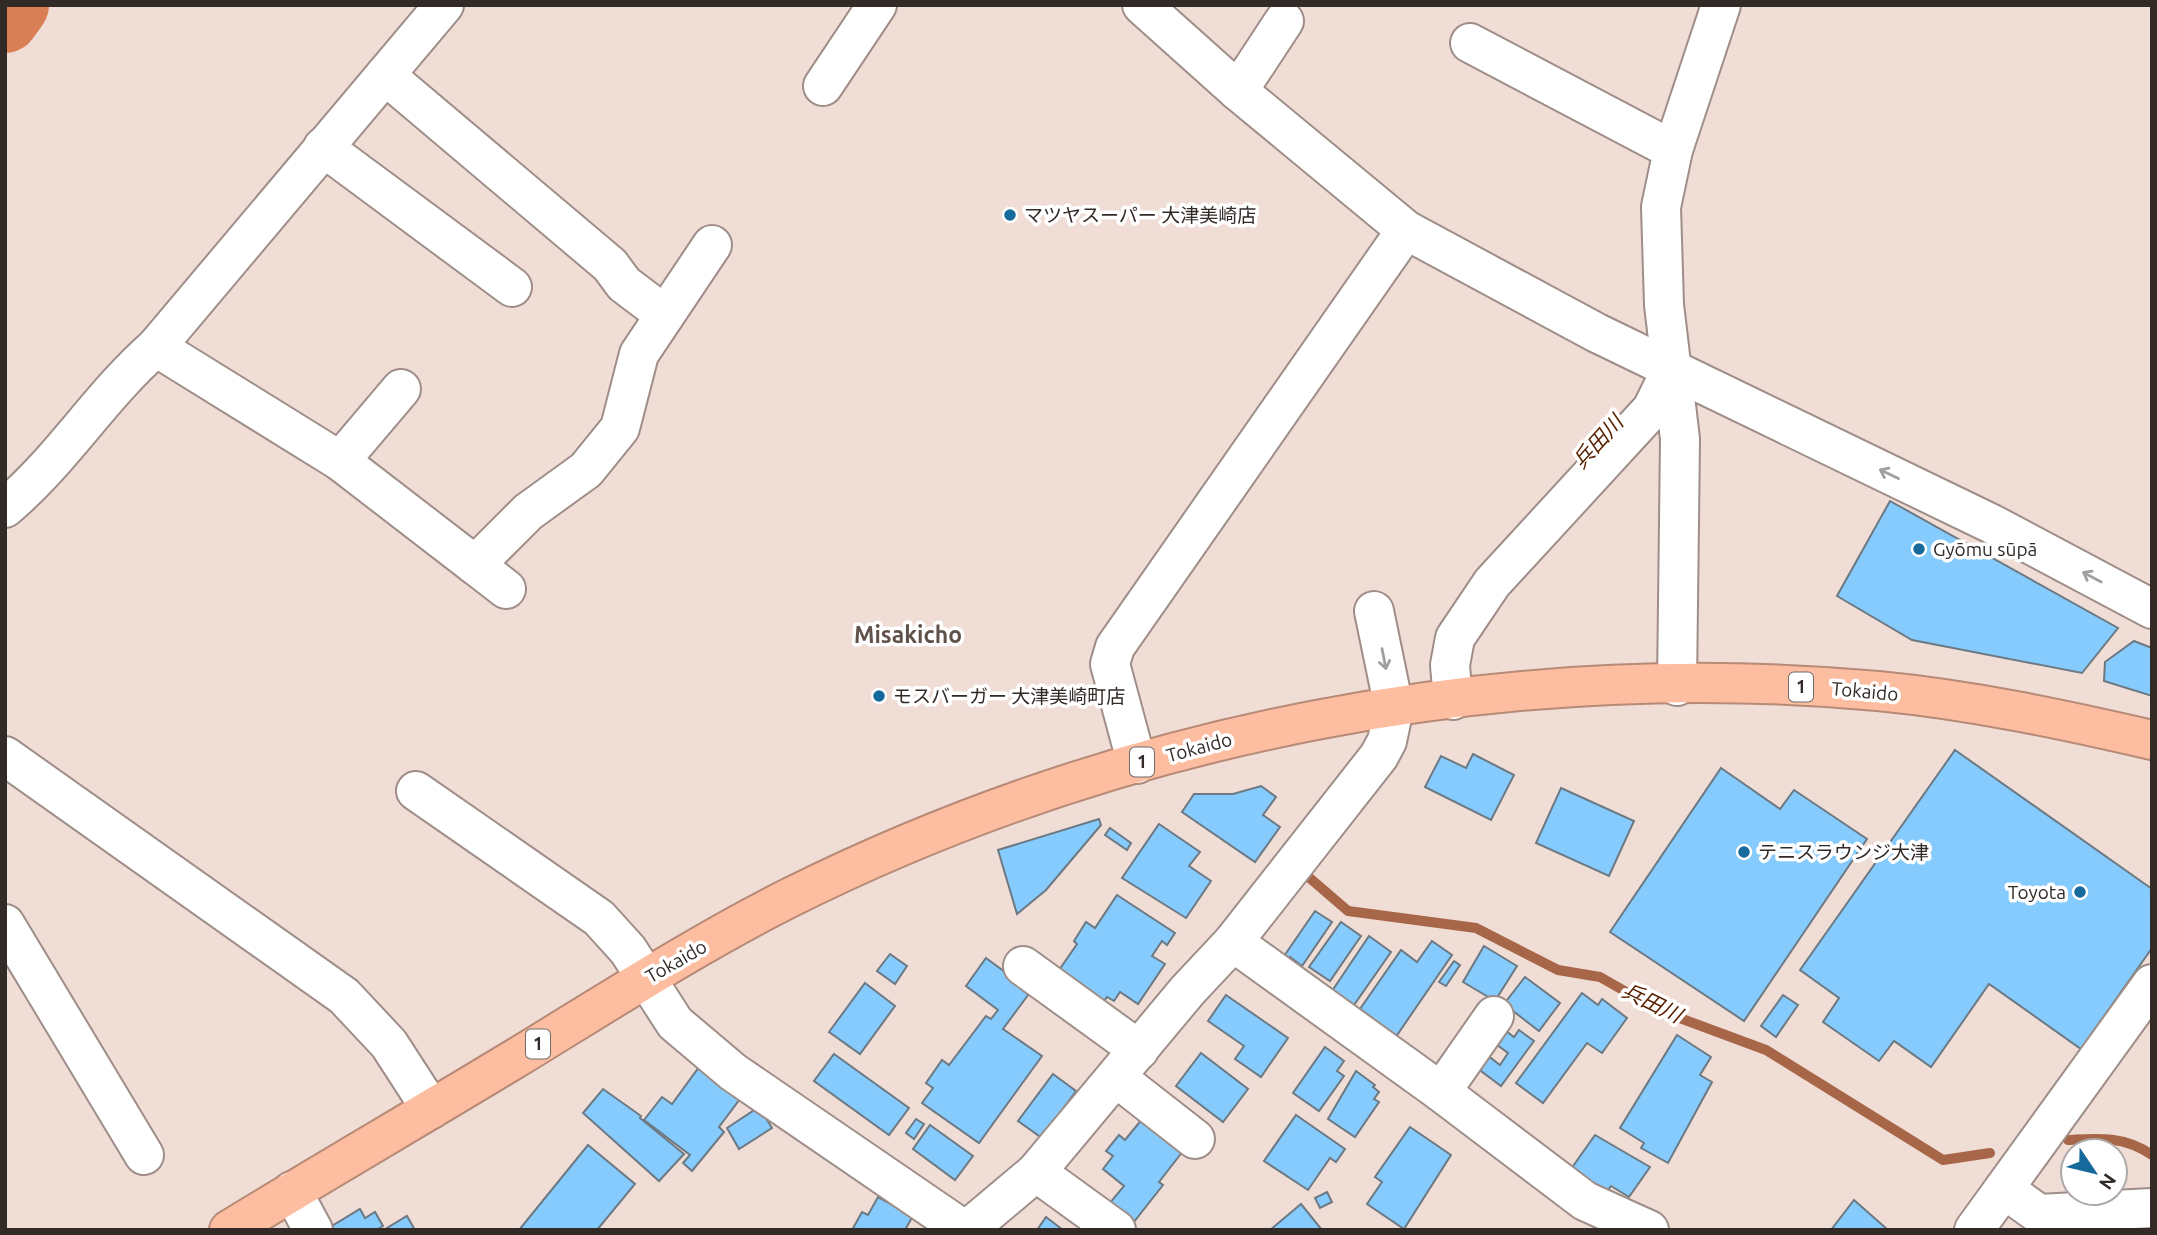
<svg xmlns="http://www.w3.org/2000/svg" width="2157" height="1235" viewBox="0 0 2157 1235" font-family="Ubuntu,'Noto Sans JP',sans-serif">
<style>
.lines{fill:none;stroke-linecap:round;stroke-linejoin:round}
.stream{stroke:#a76648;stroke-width:10}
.river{stroke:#d97f56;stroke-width:68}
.building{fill:#86cbfd;stroke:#6c7983;stroke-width:2}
.minor-casing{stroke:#9e8e87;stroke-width:42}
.highway-casing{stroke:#b68a76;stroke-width:42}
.minor{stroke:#fff;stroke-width:38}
.highway{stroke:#fdbda1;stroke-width:38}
.oneway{stroke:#a29f9e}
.poi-dot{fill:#16699b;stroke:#fff;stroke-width:2.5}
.labels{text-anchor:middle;stroke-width:7;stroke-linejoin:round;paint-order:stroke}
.shield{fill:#fff;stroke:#6f6a68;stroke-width:2}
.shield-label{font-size:18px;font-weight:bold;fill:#312a27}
.poi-label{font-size:19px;fill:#312a27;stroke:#fff;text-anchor:start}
.street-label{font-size:19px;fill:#312a27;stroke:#fff}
.water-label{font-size:21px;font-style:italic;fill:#5a2101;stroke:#fff}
.quarter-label{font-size:23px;font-weight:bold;fill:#60524b;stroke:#fff}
</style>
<rect width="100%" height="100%" fill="#f0ded6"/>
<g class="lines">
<!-- stream -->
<g class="stream">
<path d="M1305 874 1348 911 1476 928 1558 970 1600 977 1658 1010 1766 1050 1943 1160 1990 1153"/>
<path d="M2068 1140C2099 1138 2125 1136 2152 1155"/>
</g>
<!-- river -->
<path class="river" d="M5 19 15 5"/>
</g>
<!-- building -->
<g class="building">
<path d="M1890 501 2118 628 2082 673 1912 640 1837 596Z"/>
<path d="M2134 641 2152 648V696L2104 681 2105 662Z"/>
<path d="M1955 750 2152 889V948L2081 1049 1989 984 1931 1067 1894 1041 1879 1061 1823 1022 1839 998 1800 970Z"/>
<path d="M1473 754 1514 775 1491 820 1425 787 1441 756 1466 768Z"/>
<path d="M1721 768 1780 809 1794 790 1867 839 1744 1021 1610 932Z"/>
<path d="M1261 786 1276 797 1263 815 1280 827 1255 862 1182 812 1194 794H1233Z"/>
<path d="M1561 788 1634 821 1609 876 1536 843Z"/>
<path d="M1099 819 1101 825 1046 890 1017 914 998 850Z"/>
<path d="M1159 824 1200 852 1189 866 1211 881 1186 918 1122 878Z"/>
<path d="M1110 828 1131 843 1127 850 1105 835Z"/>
<path d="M1117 895 1175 933 1167 945 1162 941 1152 956 1165 964 1138 1004 1120 992 1114 1001 1107 997 1102 1004 1057 973 1077 944 1074 941 1086 922 1095 928Z"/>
<path d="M1315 911 1332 922 1302 966 1290 957 1286 962 1282 959Z"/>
<path d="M1341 922 1361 936 1330 981 1309 967Z"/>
<path d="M1369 936 1391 952 1347 1015 1326 1000Z"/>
<path d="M1432 941 1452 955 1393 1041 1367 1023 1371 1017 1360 1009 1401 950 1417 962Z"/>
<path d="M1484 946 1517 966 1495 1001 1463 982Z"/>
<path d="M890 954 907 966 895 984 877 971Z"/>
<path d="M986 958 1031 991 1003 1029 1042 1056 979 1143 922 1103 933 1088 926 1083 942 1060 949 1065 986 1016 991 1019 998 1010 966 986Z"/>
<path d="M1454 961 1460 965 1446 986 1439 982Z"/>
<path d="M1525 977 1560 1003 1539 1031 1504 1004Z"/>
<path d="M865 983 895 1006 860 1054 829 1032Z"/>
<path d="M1582 993 1598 1005 1602 999 1627 1018 1602 1053 1587 1043 1543 1103 1516 1083Z"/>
<path d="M1226 995 1288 1038 1261 1077 1235 1059 1244 1046 1208 1021Z"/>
<path d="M1783 995 1798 1005 1776 1037 1761 1026Z"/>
<path d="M1519 1030 1534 1041 1501 1086 1477 1068 1487 1055 1500 1065 1508 1053 1496 1044 1506 1031 1514 1037Z"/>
<path d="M1677 1035 1711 1057 1700 1075 1712 1082 1668 1163 1641 1148 1644 1143 1620 1128Z"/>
<path d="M1325 1047 1344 1061 1337 1071 1344 1076 1319 1111 1293 1093Z"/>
<path d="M1201 1053 1248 1089 1223 1122 1176 1086Z"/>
<path d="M834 1054 909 1108 889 1135 814 1081Z"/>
<path d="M702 1063 743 1095 719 1127 724 1132 692 1171 683 1163 690 1155 644 1120 662 1097 672 1104Z"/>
<path d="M1356 1071 1375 1085 1373 1087 1379 1092 1374 1099 1379 1102 1355 1137 1328 1119Z"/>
<path d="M1053 1074 1076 1091 1042 1138 1018 1121Z"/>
<path d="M603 1089 641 1116 640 1118 684 1154 659 1181 583 1113Z"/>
<path d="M759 1107 772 1128 739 1149 727 1128Z"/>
<path d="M1296 1115 1345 1149 1336 1162 1330 1158 1308 1190 1264 1161Z"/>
<path d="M1143 1118 1183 1151 1159 1182 1163 1185 1133 1223 1109 1204 1124 1186 1103 1169 1113 1156 1106 1151 1119 1135 1125 1140Z"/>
<path d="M916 1119 924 1124 914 1139 906 1133Z"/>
<path d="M930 1125 973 1156 955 1180 913 1149Z"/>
<path d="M1410 1127 1451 1155 1404 1229 1367 1204 1382 1182 1375 1177Z"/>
<path d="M1595 1135 1650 1167 1629 1197 1611 1186 1606 1193 1571 1169Z"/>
<path d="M588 1145 635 1184 597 1230H519Z"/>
<path d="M1327 1192 1332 1202 1320 1208 1315 1198Z"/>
<path d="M878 1197 913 1216 905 1230H852L862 1212 868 1215Z"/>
<path d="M1854 1200 1888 1230H1831Z"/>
<path d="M1301 1204 1322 1230H1270Z"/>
<path d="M360 1209 365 1218 375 1212 383 1226 376 1230H334L332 1226Z"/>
<path d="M407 1216 415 1230H388L387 1228Z"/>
<path d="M1046 1217 1063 1230H1037Z"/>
</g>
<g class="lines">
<defs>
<g id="minor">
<path d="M1142 5 1238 91 1406 230 1597 333 1992 524 2152 609"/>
<path d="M1470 43 1673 150"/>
<path d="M385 75 610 265 624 284 665 315"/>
<path d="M823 86 877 5"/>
<path d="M1238 91 1284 21"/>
<path d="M323 147 512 287"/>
<path d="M156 347 340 461 475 565 528 512 586 470 620 428 639 354 712 245"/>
<path d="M340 461 401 389"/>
<path d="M5 508C62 460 100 396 156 347L444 5"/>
<path d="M475 565 506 589"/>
<path d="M1677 686 1680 439 1664 305 1661 207 1673 150 1721 5"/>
<path d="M1453 700 1450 665 1455 638 1492 583 1652 409 1672 368"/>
<path d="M5 756 344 996 389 1044 431 1109"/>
<path d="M1137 764 1110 664 1115 647 1406 230"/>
<path d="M416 791 599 918 628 950 675 1023 733 1072 964 1230"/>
<path d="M5 924 144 1155"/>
<path d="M1233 942 1441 1092 1585 1201 1649 1230"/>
<path d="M1023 966 1139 1050"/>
<path d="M1117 1078 1195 1139"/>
<path d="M1441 1092 1494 1016"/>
<path d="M1036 1172 1116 1230"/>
<path d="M2004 1189 2039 1214 2152 1208"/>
<path d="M292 1191 313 1230"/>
<path d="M967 1230 1036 1172 1188 990 1233 942 1379 756 1387 741 1394 708 1374 611"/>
<path d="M1974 1230 2152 984"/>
</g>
<path id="highway" d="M229 1230C325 1171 424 1114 521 1055 608 1002 696 945 787 899 1121 732 1506 657 1878 691 1971 700 2061 719 2152 740"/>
</defs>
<!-- minor casing -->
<use href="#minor" class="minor-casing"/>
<!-- highway casing -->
<use href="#highway" class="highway-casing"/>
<!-- minor -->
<use href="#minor" class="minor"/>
<!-- highway -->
<use href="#highway" class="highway"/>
</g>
<!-- one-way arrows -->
<defs><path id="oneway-shaft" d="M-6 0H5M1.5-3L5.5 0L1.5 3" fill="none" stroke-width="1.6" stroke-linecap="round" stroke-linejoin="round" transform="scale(1.75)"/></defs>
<g class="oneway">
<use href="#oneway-shaft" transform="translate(1889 474) rotate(-154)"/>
<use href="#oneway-shaft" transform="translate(2092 577) rotate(-152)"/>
<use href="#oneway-shaft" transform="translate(1384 659) rotate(79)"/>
</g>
<!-- markers -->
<g class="poi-dot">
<circle cx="1010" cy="215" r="7"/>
<circle cx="1919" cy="549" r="7"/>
<circle cx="879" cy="696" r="7"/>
<circle cx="1744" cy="852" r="7"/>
<circle cx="2080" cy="892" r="7"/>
</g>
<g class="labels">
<!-- shield labels -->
<g class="shield">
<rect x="1789" y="672.5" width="24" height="29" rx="5"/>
<rect x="1130" y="747.5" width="24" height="29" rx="5"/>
<rect x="526" y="1029.5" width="24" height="29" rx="5"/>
</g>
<g class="shield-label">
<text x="1801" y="693">1</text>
<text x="1142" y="768">1</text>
<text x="538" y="1050">1</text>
</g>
<!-- poi labels -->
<g class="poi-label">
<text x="1024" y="222">マツヤスーパー 大津美崎店</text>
<text x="1933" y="556">Gyōmu sūpā</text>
<text x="893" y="703">モスバーガー 大津美崎町店</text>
<text x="1758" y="859">テニスラウンジ大津</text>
<text x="2066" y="899" text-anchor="end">Toyota</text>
</g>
<!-- street labels -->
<g class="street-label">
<text transform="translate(1865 691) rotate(5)" y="7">Tokaido</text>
<text transform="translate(1199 747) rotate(-15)" y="7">Tokaido</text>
<text transform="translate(676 961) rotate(-30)" y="7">Tokaido</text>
</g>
<!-- water labels -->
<g class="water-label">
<text transform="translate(1598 442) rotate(-48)" y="7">兵田川</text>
<text transform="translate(1652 1003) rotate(26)" y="7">兵田川</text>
</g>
<!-- quarter labels -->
<g class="quarter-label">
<text x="908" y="643">Misakicho</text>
</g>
</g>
<!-- border -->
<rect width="2157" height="1235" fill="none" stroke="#312a27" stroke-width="14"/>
<!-- north arrow -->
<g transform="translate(2094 1172) rotate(125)"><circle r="33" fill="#ffffff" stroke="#adaaa9" stroke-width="2"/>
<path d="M0-5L12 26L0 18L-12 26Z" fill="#16699b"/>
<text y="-10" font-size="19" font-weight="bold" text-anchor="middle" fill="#312a27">N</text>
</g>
</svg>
